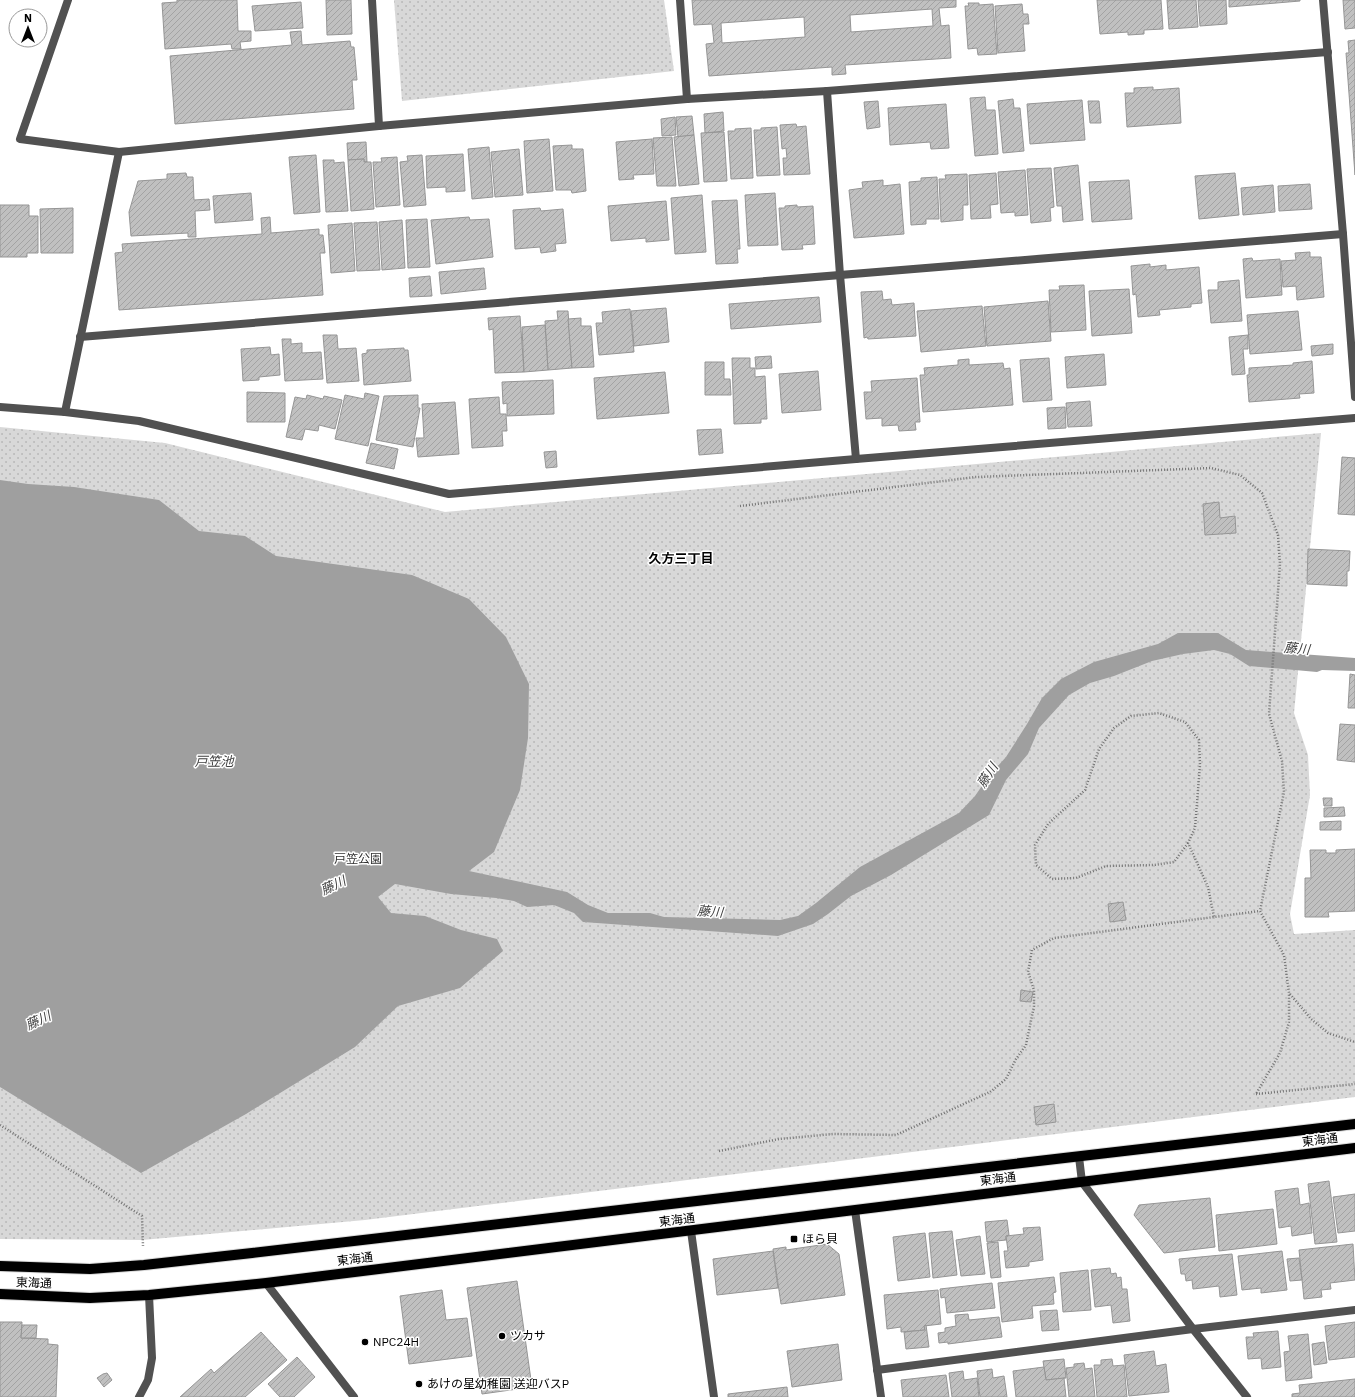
<svg xmlns="http://www.w3.org/2000/svg" width="1355" height="1397" viewBox="0 0 1355 1397" font-family="'IBM Plex Sans','Noto Sans JP',sans-serif">
<style>
.park{fill:url(#park-dots)}
.water{fill:#9f9f9f}
.building{fill:url(#building-hatch);stroke:#959595;fill-rule:evenodd}
.lines{fill:none;stroke-linecap:round;stroke-linejoin:round}
.primary-casing{stroke:#dbdbdb;stroke-width:12}
.path{stroke:#737373;stroke-width:2.5;stroke-dasharray:1 2;stroke-linecap:butt}
.minor{stroke:#515151;stroke-width:8}
.tertiary{stroke:#515151;stroke-width:8}
.primary{stroke:#000;stroke-width:10}
.poi-dot{fill:#000;stroke:#fff;stroke-width:1.5}
.labels{text-anchor:middle;stroke-width:3;stroke-linejoin:round;paint-order:stroke}
.park-label{font-size:12px;fill:#2f2f2f;stroke:#fff}
.street-label{font-size:12px;fill:#000;stroke:#fff}
.poi-label{font-size:12px;fill:#000;stroke:#fff;text-anchor:start}
.neighbourhood-label{font-size:13px;font-weight:bold;fill:#000;stroke:#fff}
.water-label{font-size:13px;font-style:italic;fill:#404040;stroke:#fff}
</style>
<defs>
<pattern id="park-dots" width="8" height="8" patternUnits="userSpaceOnUse"><rect width="8" height="8" fill="#d8d8d8"/><path d="M2 2h.1M6 6h.1" fill="none" stroke="#b8b8b8" stroke-width="1.8" stroke-linecap="round"/></pattern>
<pattern id="building-hatch" width="6" height="6" patternUnits="userSpaceOnUse"><rect width="6" height="6" fill="#c0c0c0"/><path d="M-1 1l2-2M0 6l6-6M5 7l2-2" fill="none" stroke="#a3a3a3"/></pattern>
</defs>
<rect width="100%" height="100%" fill="#fff"/>
<!-- park -->
<g class="park">
<path d="M394 0H664L674 71 402 101Z"/>
<path d="M0 427 165 443 445 512 1321 433 1294 713 1308 755 1310 795 1290 914 1294 934 1355 930V1097L365 1220 142 1240 0 1239Z"/>
</g>
<!-- water -->
<path class="water" d="M0 480 28 484 74 487 159 500 199 531 245 536 276 556 412 575 469 599 506 637 529 684 528 738 520 790 494 852 469 871 567 892 588 905 608 913H650L664 917 780 920 798 916 816 903 860 867 959 813 975 796 988 777 1006 757 1027 724 1042 698 1061 679 1094 662 1158 644 1178 633H1218L1246 650 1355 658V671L1322 670 1317 672 1249 666 1230 654 1214 650 1183 654 1152 661 1114 676 1090 683 1069 695 1039 728 1028 754 1006 780 989 815 891 875 851 896 828 914 813 924 778 936 583 922 574 913 554 905 527 907 514 901 496 898 451 894 395 884 378 897 391 913 425 916 461 930 497 939 503 951 460 988 398 1006 355 1047 246 1114 141 1173 0 1087Z"/>
<!-- building -->
<g class="building">
<path d="M177 0H237L238 31H251V41L240 42 241 49H232L231 44 165 49 162 3 177 2Z"/>
<path d="M326 0H351L352 34 327 35Z"/>
<path d="M692 0H956V7L939 8 941 26 949 25 951 58 845 65 846 74 832 75V67L709 76 706 44 714 43 712 24 694 25ZM932 9 933 26 851 32 850 15ZM804 17 805 37 722 43 721 23Z"/>
<path d="M1097 0H1161L1163 29 1144 30V34L1128 35V32L1100 34Z"/>
<path d="M1167 0H1196L1198 27 1169 29Z"/>
<path d="M1198 0H1226L1227 24 1200 26Z"/>
<path d="M1229 0H1300V1L1229 7Z"/>
<path d="M1343 0H1355V28L1345 29Z"/>
<path d="M301 2 303 28 255 31 252 6Z"/>
<path d="M968 3H979V5L993 4 997 54 978 55 977 48 968 49 965 6H969Z"/>
<path d="M1022 4 1023 14H1028L1029 24H1023L1025 51 998 53 995 6Z"/>
<path d="M301 31 302 45 350 41 351 47H354L357 80H352L354 109 175 124 170 56 292 45 290 32Z"/>
<path d="M1355 40V175L1346 53H1349L1348 41Z"/>
<path d="M1153 87V90L1179 88 1181 123 1127 127 1125 93H1134V88Z"/>
<path d="M985 97 986 110H995L998 154 975 156 970 98Z"/>
<path d="M1013 99 1014 108H1020L1024 151 1003 153 998 101Z"/>
<path d="M1082 100 1085 140 1030 144 1027 104Z"/>
<path d="M878 101 880 127 867 129 864 102Z"/>
<path d="M1088 101H1099L1101 123H1090Z"/>
<path d="M946 104 949 148 931 149 930 142 890 145 888 108Z"/>
<path d="M723 112 724 131 705 133 704 114Z"/>
<path d="M692 116 694 135 678 137 676 117Z"/>
<path d="M675 117 676 135 662 136 661 119Z"/>
<path d="M796 124 797 127 806 126 810 174 784 175 783 158H787L786 148 782 149 780 125Z"/>
<path d="M777 127 780 175 757 176 754 130H761V128Z"/>
<path d="M751 128 753 178 731 179 728 131H735V129Z"/>
<path d="M724 132 727 181 704 182 701 133Z"/>
<path d="M694 135 699 184 679 186 674 137Z"/>
<path d="M672 137 676 186H657L653 138Z"/>
<path d="M549 139 553 191 527 193 524 141Z"/>
<path d="M652 139 654 174 633 175 634 179 619 180 616 142Z"/>
<path d="M366 142 367 162H364V159L348 160 347 143Z"/>
<path d="M572 145V149H583L586 191 572 193 571 190H556L553 146Z"/>
<path d="M489 147 493 197 472 199 468 149Z"/>
<path d="M519 149 523 195 495 197 491 152Z"/>
<path d="M463 154 465 191 446 192V187L427 188 426 156Z"/>
<path d="M316 155 320 212 294 214 289 157Z"/>
<path d="M422 155 426 205 404 207 400 162 408 161 407 156Z"/>
<path d="M397 157 400 205 376 207 373 162H382L381 158Z"/>
<path d="M364 159V162H371L374 209 351 211 348 160Z"/>
<path d="M323 160H334V163L344 162 348 211 326 212Z"/>
<path d="M1078 165 1083 220 1063 222 1062 206H1057L1054 168Z"/>
<path d="M1051 168 1054 207 1050 208 1051 221 1031 223 1027 169Z"/>
<path d="M1025 170 1028 215 1015 216V212L1001 213 998 172Z"/>
<path d="M186 173 187 177H193L194 200 209 199 210 210 195 211 196 237H188V233L131 236 129 212 138 181 167 179V174Z"/>
<path d="M996 173 998 204 990 205 991 218 971 219 969 175Z"/>
<path d="M1235 173 1239 215 1199 219 1195 176Z"/>
<path d="M967 174 968 205H963V220L941 222 939 179H946L945 175Z"/>
<path d="M937 177 939 219H926V224L911 225 909 182 921 181V178Z"/>
<path d="M883 180V186L900 184 904 234 854 238 849 190 863 188 862 182Z"/>
<path d="M1129 180 1132 219 1092 222 1089 182Z"/>
<path d="M1310 184 1312 209 1279 211 1278 186Z"/>
<path d="M1273 185 1275 212 1243 215 1241 188Z"/>
<path d="M251 193 253 220 215 223 213 196Z"/>
<path d="M775 193 778 245 748 246 745 195Z"/>
<path d="M702 195 706 252 675 254 671 198Z"/>
<path d="M737 200 740 249H737L738 263 716 264 712 201Z"/>
<path d="M666 201 669 240 646 242V238L611 241 608 206Z"/>
<path d="M0 205H29V216H38V253H27V257H0Z"/>
<path d="M797 205V207L813 206 815 244 802 245 803 249 782 250 779 208H785V206Z"/>
<path d="M73 208V253H41L40 209Z"/>
<path d="M540 208 541 211 563 209 566 243 555 244 556 251 541 253 540 247 515 249 513 210Z"/>
<path d="M270 217 271 233 319 229V235H323L325 253H320L323 295 119 310 115 253 123 252 122 244 262 234 261 218Z"/>
<path d="M469 217 470 220 489 219 493 257 436 264 431 220Z"/>
<path d="M427 219 430 267 408 268 406 220Z"/>
<path d="M402 220 405 268 382 270 379 222Z"/>
<path d="M377 222 380 270 357 271 354 223Z"/>
<path d="M352 223 355 271 331 273 328 225Z"/>
<path d="M1310 252V257H1321L1324 297 1297 300 1296 286 1283 287 1281 261 1296 260 1295 253Z"/>
<path d="M1252 258 1253 261 1280 259 1282 295 1246 298 1243 259Z"/>
<path d="M1150 264V267L1166 265V270L1199 267 1202 303 1191 304V307L1159 310 1160 315 1138 317 1136 294 1133 295 1131 266Z"/>
<path d="M484 268 486 289 441 294 439 272Z"/>
<path d="M430 276 432 296 410 297 409 278Z"/>
<path d="M1239 280 1242 321 1211 323 1208 290H1218V282Z"/>
<path d="M1084 285 1086 330 1051 332 1049 290H1060L1059 286Z"/>
<path d="M1129 289 1132 333 1092 336 1089 291Z"/>
<path d="M882 291 883 300 891 299 892 305 914 303 916 336 868 339 867 337 864 338 861 292Z"/>
<path d="M819 297 821 322 731 329 729 304Z"/>
<path d="M1048 301 1051 341 987 346 984 307Z"/>
<path d="M982 306 986 346 921 352 917 311Z"/>
<path d="M666 308 669 342 634 346 631 311Z"/>
<path d="M630 309 634 352 599 355 596 323H603L602 312Z"/>
<path d="M557 311H568L572 368 548 370 545 321 558 320Z"/>
<path d="M1298 311 1302 350 1250 354 1247 315Z"/>
<path d="M520 316 524 372 495 373 493 329 489 330 488 318Z"/>
<path d="M581 318V326H591L594 367 572 368 568 319Z"/>
<path d="M545 325 548 370 524 372 522 327Z"/>
<path d="M323 335H337L338 349 356 348 359 381 327 383Z"/>
<path d="M1248 335V349H1243L1245 374 1232 375 1229 337Z"/>
<path d="M282 339H291V344L302 343V353L321 352 323 379 285 381Z"/>
<path d="M1333 344V354L1312 356 1311 346Z"/>
<path d="M270 347 271 355 279 354 280 375 259 377V380L243 381 241 349Z"/>
<path d="M404 348V350H408L411 381 364 385 362 354 367 353V350Z"/>
<path d="M1104 354 1106 385 1067 388 1065 357Z"/>
<path d="M771 356 772 368 756 369 755 357Z"/>
<path d="M732 358H750V368H755V377L765 376 767 419H761V423L734 424Z"/>
<path d="M1049 358 1052 400 1023 402 1020 360Z"/>
<path d="M969 359V365L1003 363 1004 369 1010 368 1013 405 923 412 920 375H925L924 368 958 365V360Z"/>
<path d="M1312 361 1314 393 1299 394 1300 398 1249 402 1247 375H1249V368L1293 365V363Z"/>
<path d="M705 362H724V379H730L731 395H705Z"/>
<path d="M818 371 821 410 782 413 779 374Z"/>
<path d="M665 372 669 413 597 419 594 378Z"/>
<path d="M917 378 920 422H915L916 430 899 431 898 425 882 426V418L866 419 864 392H872L871 381Z"/>
<path d="M553 380 554 414 507 416V403L503 404 502 382Z"/>
<path d="M247 392 285 393V422H247Z"/>
<path d="M365 393 379 396 368 446 335 439 345 395 364 399Z"/>
<path d="M307 395 323 399 324 396 342 400 335 429 319 425 318 431 305 429 302 440 286 437 295 397 306 399Z"/>
<path d="M418 395V408H420L413 447 376 440 384 396Z"/>
<path d="M499 397 500 414H506L507 431H502L503 446 472 448 469 399Z"/>
<path d="M1090 401 1092 426 1068 427 1066 403Z"/>
<path d="M455 402 459 454 418 457 416 438H424L422 404Z"/>
<path d="M1065 407 1066 428 1048 429 1047 408Z"/>
<path d="M721 429 723 453 699 455 697 430Z"/>
<path d="M371 443 398 449 394 469 366 463Z"/>
<path d="M556 451 557 467 546 468 544 452Z"/>
<path d="M1342 457 1355 458V515L1338 514Z"/>
<path d="M1219 502 1220 518 1235 516 1236 533 1205 535 1203 504Z"/>
<path d="M1308 549 1350 551 1349 571H1347V586L1307 584Z"/>
<path d="M1350 674 1355 675V708H1348Z"/>
<path d="M1340 724 1355 725V762L1337 760Z"/>
<path d="M1323 798H1332V806H1324Z"/>
<path d="M1344 807 1345 816 1324 817V808Z"/>
<path d="M1341 821V830H1320V822Z"/>
<path d="M1355 849V911L1328 912 1329 917H1305V878H1311L1310 850H1326V853H1336V850Z"/>
<path d="M1123 902 1126 920 1110 922 1108 904Z"/>
<path d="M1021 990 1033 992 1031 1002 1020 1001Z"/>
<path d="M1054 1104 1056 1122 1036 1125 1034 1107Z"/>
<path d="M1329 1181 1337 1242 1315 1244 1308 1184Z"/>
<path d="M1298 1188 1300 1205 1309 1203 1312 1233 1292 1236 1291 1226 1279 1228 1275 1191Z"/>
<path d="M1355 1194V1231L1338 1233 1333 1197Z"/>
<path d="M1210 1198 1215 1247 1164 1253 1134 1215 1139 1205Z"/>
<path d="M1273 1209 1277 1244 1219 1251 1216 1215Z"/>
<path d="M1007 1220 1009 1235 1006 1236V1240L987 1242 985 1222Z"/>
<path d="M1040 1227 1043 1260 1029 1262V1266L1006 1268 1004 1251H1008L1006 1236 1024 1234 1023 1228Z"/>
<path d="M952 1231 957 1275 933 1278 929 1233Z"/>
<path d="M925 1233 930 1277 898 1281 893 1237Z"/>
<path d="M980 1236 985 1274 961 1276 956 1240Z"/>
<path d="M998 1242 1001 1277 991 1278 987 1243Z"/>
<path d="M827 1244 839 1254 845 1295 781 1304 773 1249 786 1247V1250Z"/>
<path d="M1353 1244 1355 1280 1330 1283 1331 1289 1321 1290 1322 1297 1304 1299 1299 1250Z"/>
<path d="M773 1251 778 1288 717 1295 713 1259Z"/>
<path d="M1282 1251 1287 1290 1261 1293V1288L1242 1290 1238 1256Z"/>
<path d="M1232 1254 1237 1295 1220 1297 1219 1286 1193 1289 1192 1280 1186 1281 1185 1274H1181L1179 1259Z"/>
<path d="M1299 1258 1302 1280 1290 1281 1287 1259Z"/>
<path d="M1110 1268 1111 1274 1116 1273 1117 1278 1121 1277 1122 1289H1127L1130 1321 1113 1323 1111 1305 1095 1307 1091 1270Z"/>
<path d="M1088 1270 1091 1310 1063 1312 1060 1273Z"/>
<path d="M1054 1277 1056 1292 1053 1293 1054 1304 1032 1306 1033 1318 1002 1322 998 1283Z"/>
<path d="M517 1281 532 1387 482 1394 467 1288Z"/>
<path d="M992 1283 995 1308 947 1313 945 1297 941 1298 940 1289Z"/>
<path d="M442 1290 446 1320 467 1318 472 1356 409 1364 400 1296Z"/>
<path d="M938 1290 941 1324 924 1326 925 1330 901 1332V1327L887 1329 884 1295Z"/>
<path d="M1057 1310 1059 1330 1042 1331 1040 1311Z"/>
<path d="M968 1314 969 1320 999 1317 1002 1337 948 1344V1342L939 1343 938 1333 945 1332V1328L956 1326 955 1315Z"/>
<path d="M0 1322H22L21 1338 48 1339V1344L58 1345 56 1397H0Z"/>
<path d="M1355 1322V1357L1329 1360 1325 1326Z"/>
<path d="M22 1325H37L36 1338H21Z"/>
<path d="M926 1325 929 1347 906 1349 904 1332 925 1330 924 1326Z"/>
<path d="M1278 1331 1281 1367 1262 1369 1261 1358 1248 1359 1246 1337H1254L1253 1333Z"/>
<path d="M261 1332 287 1360 245 1397H180L211 1369 214 1373Z"/>
<path d="M1308 1334 1312 1378 1286 1381 1284 1352 1290 1351 1288 1336Z"/>
<path d="M1324 1342 1327 1363 1314 1365 1312 1344Z"/>
<path d="M838 1344 842 1380 792 1387 787 1351Z"/>
<path d="M1154 1351 1156 1366 1166 1364 1169 1392 1129 1396 1124 1355Z"/>
<path d="M297 1357 315 1377 294 1397H280L268 1384Z"/>
<path d="M1064 1359 1066 1378 1046 1380 1043 1361Z"/>
<path d="M1112 1359 1113 1366 1124 1365 1127 1397H1097L1094 1365H1101V1360Z"/>
<path d="M1084 1363 1085 1369 1092 1368 1095 1397H1069L1066 1368 1074 1367V1364Z"/>
<path d="M1044 1367 1046 1380 1064 1378 1066 1397H1016L1013 1371Z"/>
<path d="M992 1369 993 1378 1004 1376 1007 1397H980L977 1371Z"/>
<path d="M963 1371 964 1380 977 1378 979 1397H952L949 1373Z"/>
<path d="M107 1373 112 1380 104 1387 97 1378 103 1374Z"/>
<path d="M946 1375 949 1397H903L901 1380Z"/>
<path d="M1355 1379V1397H1292V1394L1300 1393 1299 1385Z"/>
<path d="M787 1387 788 1397H728V1394Z"/>
</g>
<g class="lines">
<defs>
<g id="primary">
<path d="M0 1266 90 1269 144 1265 252 1253 1355 1124"/>
<path d="M0 1294 90 1298 149 1295 266 1283 1355 1148"/>
</g>
</defs>
<!-- primary casing -->
<use href="#primary" class="primary-casing"/>
<!-- path -->
<g class="path">
<path d="M740 506 976 477 1211 468 1240 475 1262 493 1278 535 1280 564 1269 714 1282 761 1284 792 1260 911 1284 955 1289 993V1022L1280 1053 1256 1094"/>
<path d="M1188 843 1174 862 1154 865 1106 866 1076 878 1052 879 1036 865 1035 845 1048 824 1085 790 1099 749 1114 728 1131 716 1159 713 1185 722 1199 740 1200 765 1195 828 1188 843 1208 887 1214 917"/>
<path d="M1290 994 1311 1019 1328 1033 1355 1042"/>
<path d="M1256 1094 1355 1084"/>
<path d="M0 1125 142 1216 143 1246"/>
<path d="M719 1151 779 1139 833 1134 896 1135 990 1092 1006 1079 1016 1059 1026 1045 1034 1006V990L1028 972 1032 950 1054 938 1260 911"/>
</g>
<!-- minor -->
<g class="minor">
<path d="M68 0 20 139 119 152 379 126 372 0"/>
<path d="M680 0 687 99"/>
<path d="M1323 0 1343 234 1355 397"/>
<path d="M827 91 840 275 856 459"/>
<path d="M379 126 687 99 827 91 1328 52"/>
<path d="M80 337 1343 234"/>
<path d="M0 407 65 412 139 421 449 494 856 459 1355 418"/>
<path d="M65 412 119 152"/>
<path d="M855 1210 881 1397"/>
<path d="M691 1231 714 1397"/>
<path d="M266 1283 354 1397"/>
<path d="M877 1370 1193 1329 1355 1310"/>
<path d="M139 1397 148 1380 152 1358 149 1295"/>
</g>
<!-- tertiary -->
<path class="tertiary" d="M1079 1157 1082 1182 1193 1329 1247 1397"/>
<!-- primary -->
<use href="#primary" class="primary"/>
</g>
<!-- markers -->
<g class="poi-dot">
<rect x="790" y="1235" width="8" height="8" rx="2"/>
<circle cx="502" cy="1336" r="4"/>
<circle cx="365" cy="1342" r="4"/>
<circle cx="419" cy="1384" r="4"/>
</g>
<g class="labels">
<!-- park labels -->
<g class="park-label">
<text x="358" y="863">戸笠公園</text>
</g>
<!-- street labels -->
<g class="street-label">
<text transform="translate(1320 1140) rotate(-7)" y="4">東海通</text>
<text transform="translate(998 1179) rotate(-7)" y="4">東海通</text>
<text transform="translate(677 1220) rotate(-7)" y="4">東海通</text>
<text transform="translate(355 1259) rotate(-7)" y="4">東海通</text>
<text transform="translate(34 1283) rotate(2)" y="4">東海通</text>
</g>
<!-- poi labels -->
<g class="poi-label">
<text x="802" y="1243">ほら貝</text>
<text x="510" y="1340">ツカサ</text>
<text x="373" y="1346">NPC24H</text>
<text x="427" y="1388">あけの星幼稚園 送迎バスP</text>
</g>
<!-- neighbourhood labels -->
<g class="neighbourhood-label">
<text x="681" y="563">久方三丁目</text>
</g>
<!-- water labels -->
<g class="water-label">
<text transform="translate(1297 648) rotate(5)" y="5">藤川</text>
<text x="214" y="766">戸笠池</text>
<text transform="translate(987 775) rotate(-57)" y="5">藤川</text>
<text transform="translate(333 885) rotate(-25)" y="5">藤川</text>
<text transform="translate(710 911) rotate(4)" y="5">藤川</text>
<text transform="translate(38 1020) rotate(-25)" y="5">藤川</text>
</g>
</g>
<!-- north arrow -->
<g transform="translate(28 28)"><circle r="19" fill="#ffffff" stroke="#999999"/>
<path d="M0-3L7 15L0 10L-7 15Z" fill="#000000"/>
<text y="-6" font-size="11" font-weight="bold" text-anchor="middle" fill="#000000">N</text>
</g>
</svg>
